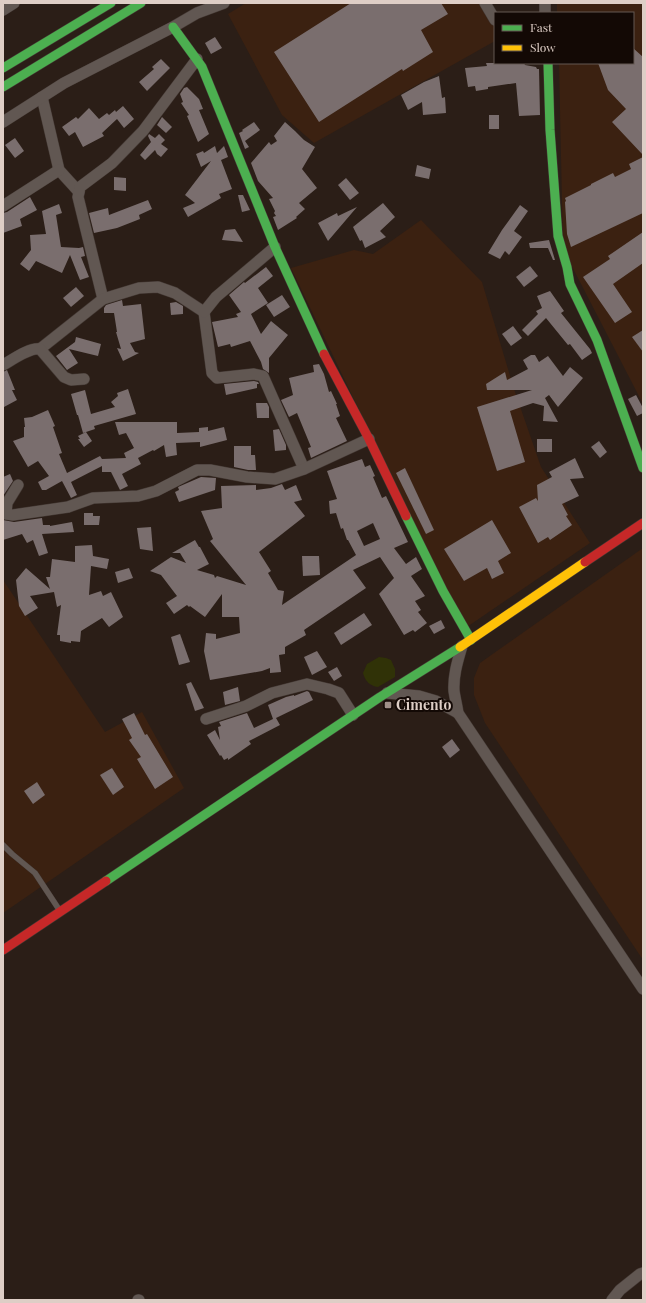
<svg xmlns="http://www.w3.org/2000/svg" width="646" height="1303" viewBox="0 0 646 1303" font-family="'Playfair Display',serif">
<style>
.built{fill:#3b2111}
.green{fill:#303207}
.building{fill:#7a6e6e;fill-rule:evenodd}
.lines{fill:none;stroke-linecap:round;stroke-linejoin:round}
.lane-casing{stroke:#443934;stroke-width:6}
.street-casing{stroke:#443934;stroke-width:12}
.fast-casing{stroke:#443934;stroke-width:10}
.slow-casing{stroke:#443934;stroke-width:10}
.jam-casing{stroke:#443934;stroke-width:10}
.lane{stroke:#615752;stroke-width:5.5}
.street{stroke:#615752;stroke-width:11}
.fast{stroke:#4caf50;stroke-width:9}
.slow{stroke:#ffc107;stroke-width:9}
.jam{stroke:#c62828;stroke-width:9}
.poi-dot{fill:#9f9089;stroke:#130905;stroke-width:1.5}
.labels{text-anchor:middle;stroke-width:4;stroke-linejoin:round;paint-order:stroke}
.poi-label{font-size:14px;font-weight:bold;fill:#decec6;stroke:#130905;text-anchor:start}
</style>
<rect width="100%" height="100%" fill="#2b1e17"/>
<!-- built -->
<g class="built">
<path d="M246 3H482L495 25V41L314 143 282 115 228 14Z"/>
<path d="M557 3H643V404L563 249 559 63H633V13H557Z"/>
<path d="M421 220 482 282 514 389 541 467 590 543 464 629 291 268 354 250 373 254Z"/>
<path d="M643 548V960L485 723 474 695V678L480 663Z"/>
<path d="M3 580 105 732 142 712 184 788 3 913Z"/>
</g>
<!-- green -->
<path class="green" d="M379 657 386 658 391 660 395 669V677L378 687C370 686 365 681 363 673L367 664Z"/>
<!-- building -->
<g class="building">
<path d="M351 3H441L448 14 421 30 433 52 403 71 402 69 319 122 274 52Z"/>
<path d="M215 37 222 48 211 54 205 43Z"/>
<path d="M633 48 643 57V155L612 122 626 109 608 90 598 63H633Z"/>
<path d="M161 59 170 68 147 91 139 82 154 69 152 67Z"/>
<path d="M486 63H524L525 65 536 67 537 69H539L540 115 519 116 516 83 488 87V89L476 91 475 86 468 87 465 68 487 66Z"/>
<path d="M439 76 442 98 445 97 446 113 423 115 422 102 408 110 401 95 424 82Z"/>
<path d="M187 87 199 99 203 109 199 110 209 134 198 142 187 116 189 115 181 103 183 102 180 94 184 88Z"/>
<path d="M123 106 134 119 124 128 117 119 102 133 104 136 83 147 75 132 69 136 62 127 76 117 78 119 89 108 99 119 107 113 109 115 115 110 116 112Z"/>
<rect x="489" y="115" width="10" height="14"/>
<path d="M162 117 172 127 166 133 157 125Z"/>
<path d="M254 122 260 130 245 141 249 147 245 149 239 133 243 131 242 130Z"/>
<path d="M285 122 295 131 304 140 315 147 302 169 317 188 299 203 305 209 296 217 297 218 278 230 273 217 276 216 274 213 275 211 269 199 273 198 258 181 251 163 269 142 271 145 277 141 274 136Z"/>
<path d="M149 134 155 138 159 134 165 140 161 144 168 149 161 157 157 154 155 150 145 160 140 155 151 142 148 136Z"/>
<path d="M15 138 24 151 15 158 5 145Z"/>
<path d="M215 146 217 153 224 146 228 157 221 160 232 189 219 194 221 198 188 217 183 208 195 203 185 195 211 161 201 167 196 154 203 151 204 153Z"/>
<path d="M643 157V213L571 247 567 234 565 202 566 201 565 198 591 185V184L613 173 615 177 631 169 629 164Z"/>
<path d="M417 165 431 169 429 179 415 176Z"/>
<path d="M114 177 126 178V191L114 190Z"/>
<path d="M346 178 359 193 350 200 338 185Z"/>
<path d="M238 195H243L250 210 242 212Z"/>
<path d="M30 197 37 210 20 219 22 226 3 233V213L7 212Z"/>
<path d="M148 200 152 209 139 215 140 219 117 228 94 233 89 213 108 208 109 215Z"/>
<path d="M383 203 395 217 380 231 386 237 365 248 362 240 360 241 353 227Z"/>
<path d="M59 204 62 213 56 215 61 247 79 248 83 247 85 256 81 257 89 277 80 280 70 255 62 273 36 261 29 271 20 264 31 250 30 235 46 234 42 211Z"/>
<path d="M520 205 528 211 514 231 522 237 509 255 505 251 500 259 488 253 502 230Z"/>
<path d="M357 207 328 241 318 223 337 213 338 216Z"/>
<path d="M235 229 243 242 222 240 225 230Z"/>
<path d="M643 232V263L613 284 632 312 615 323 583 277 610 259 608 256Z"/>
<path d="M549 240 555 260H553L548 248H530L529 243Z"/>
<path d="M530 266 538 276 524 287 516 277Z"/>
<path d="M266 267 273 276 258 288 268 303 251 314 261 334 271 321 288 335 269 358V373L263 369 261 362 250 341 231 347 230 344 218 347 212 322 238 317 236 314 241 312 229 295 244 282 245 283Z"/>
<path d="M76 287 84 296 71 307 63 298Z"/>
<path d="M550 291 564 311 561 313 590 349 592 353 582 360 570 344 568 345 546 318 528 336 522 330 538 314 536 311 542 308 537 296Z"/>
<path d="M282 295 290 307 274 317 266 305Z"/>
<path d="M122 300 123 306 141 304 145 339 130 343 135 352 139 353 123 361 117 348 121 349 116 332H117L114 313H104V308L106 305Z"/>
<path d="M176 302 183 306V314L171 315 170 303Z"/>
<path d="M513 326 522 338 511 346 502 334Z"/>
<path d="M643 330V352L632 337Z"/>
<path d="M76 337 101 344 98 356 69 349 78 363 67 370 56 356 75 342Z"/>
<path d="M531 355H535L539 362 548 356 563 376 570 367 583 378 558 407 549 395 545 398 558 422 543 421 544 406 533 403 510 411 525 462 497 471 477 407 532 390H487L486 384 505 372 507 380 528 369 523 360Z"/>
<path d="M319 364 324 374 329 392 331 391 337 404H336L340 416 336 418 347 441 311 458 308 448 311 447 297 413 289 417 281 400 293 395 289 378 314 372 313 365Z"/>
<path d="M7 370 15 390H12L17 400 4 407 3 372Z"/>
<path d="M254 381 258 382 259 384H257V388L226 395 224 384Z"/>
<path d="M128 389 136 414 94 426 95 429 86 432 92 441 84 447 78 439H80L78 436 86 432 83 433 78 415H77L71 394 85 390 91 414 115 407 111 402 118 396 117 393Z"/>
<path d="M636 395 643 408V413L637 416 628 399Z"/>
<path d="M256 403H267L269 407V418H257Z"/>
<path d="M48 410 55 426 53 427 62 453 59 454 67 473 100 456 102 459 126 458 124 453 134 448 126 433 119 435 115 422H177V433L199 432V428L208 427V431L224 427 227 440 200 447V442L176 443 177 455 166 457 164 445 154 451 153 450 138 458 141 464 122 474 128 486 120 490 111 472H102V466L71 482 77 495 71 498 62 481 46 490H42L38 482 49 476 38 461 28 467 13 441 24 437V427H25L24 418 32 417Z"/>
<path d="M279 429 286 445V450L275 451 273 430Z"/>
<rect x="537" y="439" width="15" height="13"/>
<path d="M599 441 607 452 600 458 591 447Z"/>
<path d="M234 446H251V455H255L256 470H248L234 467Z"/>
<path d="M575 458 584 478 570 479 579 496 562 504 568 515 566 516 572 525 550 540 548 537 538 543 519 507 536 498 538 501 537 485 552 477 549 472Z"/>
<path d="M362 459 365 467 370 465 375 476 373 477 382 498 386 496 408 542 394 548 406 564 416 557 422 569 411 576 425 596 415 601 421 610 418 612 427 623 415 632 413 630 404 635 379 594 394 578 380 557 353 570 366 588 304 630 306 635 285 647V654L279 655 281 672 270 673V668L262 671 210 680 204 651 206 633 216 634V639L240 633 239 617H222V594L205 617 190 606 189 607 187 605 174 614 166 603 177 596 161 575 150 571 171 557 186 563 180 553H172L195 540 199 547H200L209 564 197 570 214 575 215 578 217 576 246 585 210 541 213 539 201 511 222 508 221 486 256 485V490L271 488 282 484 285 490 296 485 302 500 294 502 305 516 259 552 271 571 268 573 278 590 284 591 282 605 356 555 348 540H347L343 528 341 529 336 513 330 514 329 501 337 499 327 471ZM373 523 380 539 364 546 357 531Z"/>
<path d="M405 468 434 530 426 534 396 473Z"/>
<path d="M10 474 13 481 3 496V477Z"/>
<path d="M201 477 216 478 215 490 179 502 175 492 179 490 178 487Z"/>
<path d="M84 513H93V516H100L99 525H84Z"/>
<path d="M42 518 43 525H50V526L72 522 74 532 42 534 48 553 39 556 33 540 27 543 22 534 3 540V520L14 522Z"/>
<path d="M492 520 511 553 498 561 504 573 492 579 487 568 464 581 444 549Z"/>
<path d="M151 527 153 551 140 549 137 528Z"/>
<path d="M92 545 93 556 109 559 107 569 91 566 89 595 101 591 103 596 111 592 123 617 109 627 102 618 81 631 80 642 71 641V643L60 641V635H57L61 605 57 607 54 592 30 596 38 608 25 616 19 606 16 580 26 568 50 589 46 577H50L52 559 75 562V546Z"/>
<path d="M302 556H319L320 575 303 576Z"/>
<path d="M129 568 133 578 118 583 115 572Z"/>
<path d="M364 613 372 625 341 645 334 633Z"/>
<path d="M441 620 445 628 434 634 429 626Z"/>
<path d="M180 634 190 662 179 665 171 637Z"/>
<path d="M317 651 327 667 312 675 304 657Z"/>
<path d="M337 667 342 676 334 681 328 672Z"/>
<path d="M191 682 204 708 195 711 186 684Z"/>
<path d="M238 687 240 701 225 705 223 692Z"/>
<path d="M307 691 309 692 313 700 276 718 280 725 249 741 251 744 228 760V758L224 760 221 755 220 756 207 735 215 730 220 740 218 727 221 726 219 722 247 713 254 728 273 719 268 705 286 697 294 695V696Z"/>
<path d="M134 713 145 735 147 734 173 777 155 789 137 759 141 757 129 740 132 738 122 719Z"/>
<path d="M452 739 460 750 450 758 442 747Z"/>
<path d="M112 768 124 787 113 795 100 775Z"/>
<path d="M37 782 45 795 33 804 24 791Z"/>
</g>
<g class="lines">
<defs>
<path id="lane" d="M3 845 12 854 35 873 60 911"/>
<g id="street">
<path d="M485 3 495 20"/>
<path d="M545 3V13"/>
<path d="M3 10 14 3"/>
<path d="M42 97 59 170 79 192"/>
<path d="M3 122 64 83 173 27 197 13 224 3"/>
<path d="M3 206 59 170"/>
<path d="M103 299 78 197 80 187 112 163 143 131 197 59"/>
<path d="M204 312 212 373 217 378 254 374 263 376 304 469"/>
<path d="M40 349 103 299 139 288 158 287 175 293 204 312 216 297 275 247"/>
<path d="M3 365C12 360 30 347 40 349L64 377 71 380 84 379"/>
<path d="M18 485 7 503 6 514 13 515 68 507 93 498 138 496 156 491 197 470H210L247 477 275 479 304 469 369 439"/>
<path d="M462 646C458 660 453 675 454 691 455 698 457 706 458 713L643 989"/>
<path d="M387 693 419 696 436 701 458 713"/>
<path d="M206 719 246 706 272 693 307 684 328 689 339 693 353 715"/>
<path d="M138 1300H139"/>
<path d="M612 1300 620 1290 640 1274 643 1273"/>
</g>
<g id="fast">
<path d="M173 27 202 67 275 247 324 354"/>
<path d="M548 63 550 130 558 236 567 267 570 284 597 340 643 468"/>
<path d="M3 68 111 3"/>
<path d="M3 87 141 3"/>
<path d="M406 516 443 591 471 640"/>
<path d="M106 881 380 697 460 647"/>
</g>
<path id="slow" d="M460 647 585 562"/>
<g id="jam">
<path d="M324 354 369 439 406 516"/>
<path d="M585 562 643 523"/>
<path d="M3 950 106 881"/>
</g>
</defs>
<!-- lane casing -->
<use href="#lane" class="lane-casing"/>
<!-- street casing -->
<use href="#street" class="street-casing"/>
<!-- fast casing -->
<use href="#fast" class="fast-casing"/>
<!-- slow casing -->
<use href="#slow" class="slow-casing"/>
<!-- jam casing -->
<use href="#jam" class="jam-casing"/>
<!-- lane -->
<use href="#lane" class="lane"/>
<!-- street -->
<use href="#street" class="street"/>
<!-- fast -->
<use href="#fast" class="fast"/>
<!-- slow -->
<use href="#slow" class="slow"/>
<!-- jam -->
<use href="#jam" class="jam"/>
</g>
<!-- markers -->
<rect class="poi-dot" x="384" y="701" width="8" height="8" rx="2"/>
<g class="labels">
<!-- poi labels -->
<g class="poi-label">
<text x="396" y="710">Cimento</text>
</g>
</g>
<!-- border -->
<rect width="646" height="1303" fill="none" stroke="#decec6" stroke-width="8"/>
<!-- legend -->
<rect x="494" y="12" width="140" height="52" fill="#130905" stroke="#645852"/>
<rect x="502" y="25" width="20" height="6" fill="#4caf50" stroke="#645852"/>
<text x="530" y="32" font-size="12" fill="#decec6">Fast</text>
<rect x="502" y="45" width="20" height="6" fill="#ffc107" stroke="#645852"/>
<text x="530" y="52" font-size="12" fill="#decec6">Slow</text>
</svg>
